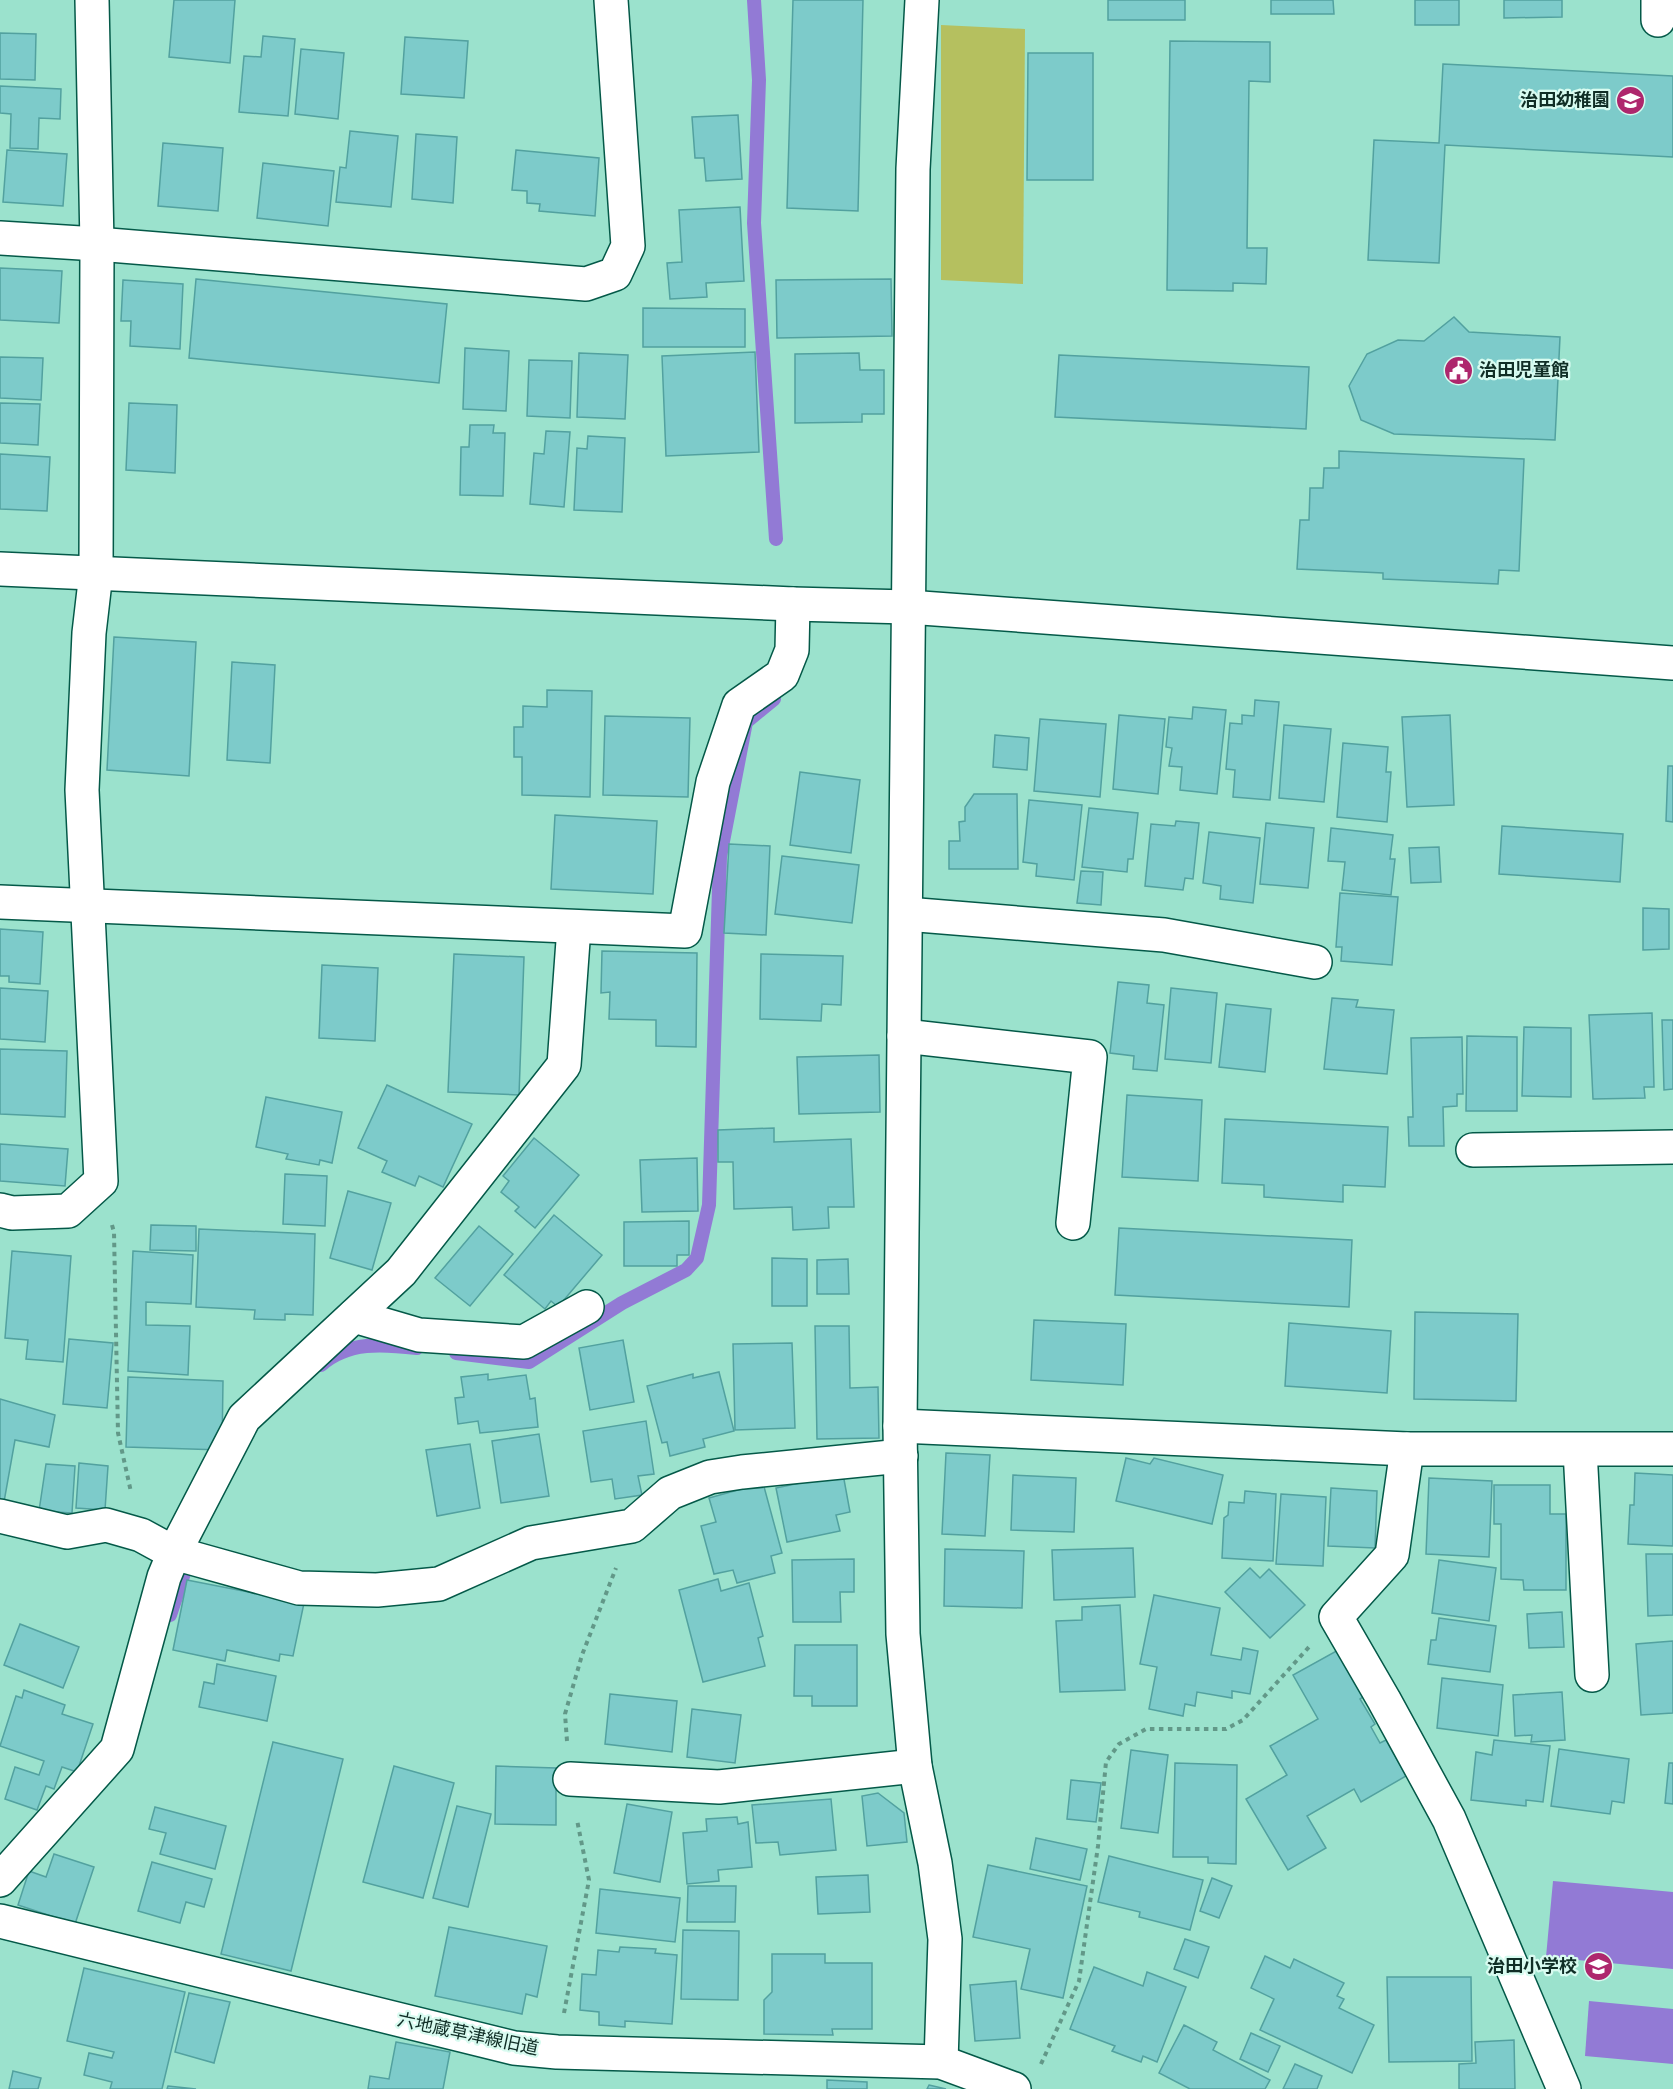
<svg xmlns="http://www.w3.org/2000/svg" width="1673" height="2089" viewBox="0 0 1673 2089" font-family="'Nunito Sans','Noto Sans JP',sans-serif">
<style>
.green{fill:#b5c05f}
.water{fill:#927ad5}
.lines{fill:none;stroke-linecap:round;stroke-linejoin:round}
.stream{stroke:#927ad5;stroke-width:14}
.building{fill:#7dcbca;stroke:#52a19f;stroke-width:1.5}
.minor-casing{stroke:#045948;stroke-width:36}
.path{stroke:#629888;stroke-width:4;stroke-dasharray:4.5 4.5;stroke-linecap:butt}
.minor{stroke:#fff;stroke-width:33}
.labels{text-anchor:middle;stroke-width:4.5;stroke-linejoin:round;paint-order:stroke}
.poi-label{font-size:18px;font-weight:bold;fill:#102e26;stroke:#d8fbf0;text-anchor:end}
.street-label{font-size:18px;fill:#102e26;stroke:#d8fbf0}
</style>
<rect width="100%" height="100%" fill="#9be2cd"/>
<!-- green -->
<path class="green" d="M941 25 1025 29 1023 284 941 280Z"/>
<!-- water -->
<g class="water">
<path d="M1553 1881 1673 1892V1969L1546 1957Z"/>
<path d="M1589 2001 1673 2009V2064L1585 2056Z"/>
</g>
<g class="lines">
<!-- stream -->
<g class="stream">
<path d="M754 0 759 80 754 223 776 539"/>
<path d="M456 1353 529 1362 622 1303 686 1270 697 1258 709 1205 720 857 746 722 774 699"/>
<path d="M321 1365C348 1341 383 1344 417 1348"/>
<path d="M170 1615 184 1573"/>
</g>
</g>
<!-- building -->
<g class="building">
<path d="M174 0H235L230 63 169 57Z"/>
<path d="M793 0H863L858 211 787 208Z"/>
<rect x="1108" y="0" width="77" height="20"/>
<path d="M1271 0H1333L1334 14H1271Z"/>
<rect x="1415" y="0" width="44" height="25"/>
<path d="M1504 0H1562V17L1504 18Z"/>
<path d="M0 33 36 34 35 80 0 79Z"/>
<path d="M263 36 295 39 288 116 239 112 244 56 261 57Z"/>
<path d="M405 37 468 41 464 98 401 94Z"/>
<path d="M1170 41 1270 42V82L1249 81 1247 248H1267L1266 284 1233 283V291L1167 290Z"/>
<path d="M301 49 344 53 338 119 295 114Z"/>
<path d="M1028 53H1093V180H1027Z"/>
<path d="M1443 64 1673 76V157L1445 145 1439 263 1368 260 1374 140 1439 143Z"/>
<path d="M0 86 61 89 60 119 39 118 38 149 10 148 11 114 0 113Z"/>
<path d="M738 115 742 179 706 181 704 158H695L692 117Z"/>
<path d="M350 131 398 136 391 207 336 202 340 167 346 168Z"/>
<path d="M416 134 457 137 453 203 412 199Z"/>
<path d="M163 143 223 148 218 211 158 206Z"/>
<path d="M7 150 67 154 63 206 3 202Z"/>
<path d="M516 150 599 158 595 216 539 211 540 204 527 203V191L512 190Z"/>
<path d="M263 163 334 171 328 226 257 218Z"/>
<path d="M740 207 744 281 706 283 707 297 670 299 667 263 682 262 679 210Z"/>
<path d="M0 268 62 271 59 323 0 320Z"/>
<path d="M196 279 447 304 439 383 189 358Z"/>
<path d="M891 279 892 336 777 338 776 280Z"/>
<path d="M123 280 183 284 180 349 130 346 131 321H121Z"/>
<path d="M643 308 745 309V347H643Z"/>
<path d="M1454 317 1469 332 1560 337 1555 440 1394 434 1361 420 1349 386 1367 354 1398 340 1424 341Z"/>
<path d="M465 348 509 351 506 411 463 409Z"/>
<path d="M755 352 759 452 666 456 662 356Z"/>
<path d="M579 353 628 355 625 419 577 417Z"/>
<path d="M859 353 860 370H884V414H862V422L795 423V354Z"/>
<path d="M1059 355 1309 367 1306 429 1055 417Z"/>
<path d="M0 357 43 358 41 400 0 398Z"/>
<path d="M529 360 572 361 570 418 527 416Z"/>
<path d="M0 403 40 404 38 445 0 443Z"/>
<path d="M129 403 177 405 175 473 126 470Z"/>
<path d="M470 425H494L493 433H505L503 496 460 495 461 447H469Z"/>
<path d="M546 431 570 432 564 507 530 504 534 453 544 454Z"/>
<path d="M588 436 625 438 622 512 574 510 577 448 587 449Z"/>
<path d="M1339 451 1524 459 1519 571 1499 570 1498 584 1383 579V573L1297 569 1300 520H1309L1310 488H1323L1324 468H1339Z"/>
<path d="M0 454 50 457 47 511 0 509Z"/>
<path d="M114 637 196 642 189 776 107 770Z"/>
<path d="M232 662 275 665 270 763 227 760Z"/>
<path d="M547 690 592 691 590 797 522 795V757H514V727H523V706L547 707Z"/>
<path d="M1255 700 1279 702 1270 800 1233 797 1235 770 1226 769 1230 723 1242 724V715L1254 716Z"/>
<path d="M1193 707 1226 710 1217 794 1180 790 1182 767 1169 766 1172 748 1166 747 1169 717 1192 719Z"/>
<path d="M1119 715 1165 719 1158 794 1113 789Z"/>
<path d="M1450 715 1454 805 1407 807 1402 717Z"/>
<path d="M605 716 690 718 688 797 603 795Z"/>
<path d="M1040 719 1106 724 1100 797 1034 791Z"/>
<path d="M1284 725 1331 729 1324 802 1279 798Z"/>
<path d="M995 735 1029 738 1027 770 993 767Z"/>
<path d="M1343 743 1388 747 1386 772H1391L1387 822 1337 817Z"/>
<path d="M1668 766H1673V822L1666 821Z"/>
<path d="M800 772 860 780 851 853 790 845Z"/>
<path d="M974 794H1017L1018 869H949V841H960L959 822 965 821V807Z"/>
<path d="M1029 800 1082 805 1074 880 1036 876 1037 864 1023 862Z"/>
<path d="M1089 808 1138 813 1133 859H1128L1127 872 1082 867Z"/>
<path d="M555 815 657 821 653 894 551 889Z"/>
<path d="M1176 821 1199 823 1193 879 1185 878 1183 890 1145 886 1151 824 1175 826Z"/>
<path d="M1266 823 1314 828 1308 888 1260 884Z"/>
<path d="M1502 826 1623 834 1620 882 1499 874Z"/>
<path d="M1331 828 1393 835 1390 859H1395L1391 895 1342 890 1345 862 1328 861Z"/>
<path d="M1209 832 1260 838 1253 903 1220 899 1221 886 1203 883Z"/>
<path d="M729 844 770 846 766 935 724 933Z"/>
<path d="M1439 847 1441 882 1411 883 1409 848Z"/>
<path d="M782 856 859 865 852 923 775 914Z"/>
<path d="M1081 871 1103 872 1101 905 1077 903Z"/>
<path d="M1340 893 1398 897 1392 965 1341 961 1342 947H1336Z"/>
<path d="M1643 908 1669 909V949L1643 950Z"/>
<path d="M0 929 43 932 40 984 9 982V976H0Z"/>
<path d="M602 951 697 953 696 1047 656 1046V1020L609 1019 610 992 601 993Z"/>
<path d="M454 954 524 957 519 1095 448 1092Z"/>
<path d="M761 954 843 956 841 1005 822 1004 821 1021 760 1019Z"/>
<path d="M322 965 378 968 375 1041 319 1038Z"/>
<path d="M1118 982 1149 985 1147 1003 1164 1005 1157 1071 1133 1069 1134 1056 1110 1053Z"/>
<path d="M0 988 48 991 45 1042 0 1039Z"/>
<path d="M1171 988 1217 993 1211 1063 1165 1059Z"/>
<path d="M1332 998 1358 1000 1356 1007 1394 1010 1387 1074 1324 1069Z"/>
<path d="M1226 1004 1271 1009 1265 1072 1219 1067Z"/>
<path d="M1652 1013 1654 1087H1644L1645 1098 1593 1099 1589 1015Z"/>
<path d="M1662 1020H1673V1089L1664 1090Z"/>
<path d="M1524 1027 1571 1028V1097L1522 1096Z"/>
<path d="M1467 1036 1517 1037V1111H1466Z"/>
<path d="M1462 1037 1463 1094H1457V1106L1443 1107 1444 1146H1409L1408 1117H1413L1411 1038Z"/>
<path d="M0 1049 67 1051 65 1117 0 1114Z"/>
<path d="M879 1055 880 1112 799 1114 797 1057Z"/>
<path d="M387 1085 472 1124 443 1187 419 1176 415 1186 382 1172 387 1161 358 1148Z"/>
<path d="M1127 1095 1202 1100 1198 1181 1122 1177Z"/>
<path d="M266 1097 342 1112 332 1163 320 1160 319 1165 286 1159 288 1154 256 1147Z"/>
<path d="M1225 1119 1388 1127 1385 1187 1343 1185V1202L1264 1197V1185L1222 1183Z"/>
<path d="M774 1128V1142L851 1139 854 1207H828L829 1228 793 1230 792 1207 734 1209 733 1162H718V1130Z"/>
<path d="M534 1138 579 1175 535 1228 515 1211 519 1207 501 1192 509 1181 503 1176Z"/>
<path d="M0 1144 68 1149 65 1186 0 1181Z"/>
<path d="M697 1158 698 1211 642 1212 640 1160Z"/>
<path d="M285 1174 327 1176 325 1226 283 1224Z"/>
<path d="M348 1191 391 1203 372 1270 330 1258Z"/>
<path d="M554 1215 602 1255 558 1307 551 1301 545 1309 504 1275Z"/>
<path d="M689 1221V1255H677V1266H624V1222Z"/>
<path d="M151 1225 196 1226V1251L150 1250Z"/>
<path d="M479 1226 513 1254 470 1306 435 1278Z"/>
<path d="M1119 1228 1352 1240 1349 1307 1115 1295Z"/>
<path d="M199 1229 315 1234 313 1315 285 1314V1320L254 1319 255 1310 196 1307Z"/>
<path d="M12 1251 71 1256 63 1362 26 1359 28 1340 5 1338Z"/>
<path d="M133 1251 193 1255 191 1304 146 1302V1325L190 1326 188 1375 128 1371Z"/>
<path d="M772 1258 807 1259V1306H772Z"/>
<path d="M848 1259 849 1294H817V1260Z"/>
<path d="M1415 1312 1518 1314 1516 1401 1414 1399Z"/>
<path d="M1034 1320 1126 1324 1123 1385 1031 1380Z"/>
<path d="M1289 1323 1391 1331 1387 1393 1285 1386Z"/>
<path d="M815 1326H849L850 1388 878 1387 879 1438 817 1439Z"/>
<path d="M69 1339 113 1343 107 1408 63 1404Z"/>
<path d="M623 1340 634 1402 590 1410 579 1348Z"/>
<path d="M792 1343 795 1428 735 1430 733 1344Z"/>
<path d="M719 1372 734 1431 703 1439 705 1447 670 1456 667 1442 662 1443 647 1386 693 1374V1378Z"/>
<path d="M488 1374V1380L526 1375 530 1399 535 1398 538 1427 480 1433 478 1421 458 1424 455 1398 464 1397 461 1377Z"/>
<path d="M128 1377 223 1381 222 1450 126 1447Z"/>
<path d="M0 1399 55 1415 49 1447 15 1440 4 1502H0Z"/>
<path d="M646 1421 654 1474 638 1476 642 1495 615 1499 612 1479 591 1482 583 1431Z"/>
<path d="M539 1434 549 1496 501 1503 492 1441Z"/>
<path d="M470 1444 480 1508 437 1516 426 1450Z"/>
<path d="M946 1453 990 1455 985 1536 942 1534Z"/>
<path d="M1126 1458 1150 1464 1154 1458 1223 1475 1212 1524 1116 1501Z"/>
<path d="M79 1463 108 1466 105 1510 76 1508Z"/>
<path d="M46 1464 75 1466 72 1513 39 1511Z"/>
<path d="M1635 1473 1673 1475V1546L1628 1544 1630 1505H1634Z"/>
<path d="M843 1474 850 1512 836 1515 840 1531 787 1542 776 1488Z"/>
<path d="M1013 1475 1076 1478 1074 1532 1011 1530Z"/>
<path d="M1429 1478 1492 1481 1489 1557 1426 1554Z"/>
<path d="M763 1483 782 1553 771 1556 775 1573 737 1583 733 1570 714 1574 701 1526 716 1522 709 1498Z"/>
<path d="M1494 1485H1550V1514H1566V1590H1524L1523 1580 1501 1579V1524H1494Z"/>
<path d="M1331 1488 1377 1491 1375 1548 1328 1546Z"/>
<path d="M1245 1491 1276 1494 1273 1561 1222 1558 1224 1518 1228 1515 1229 1502 1244 1503Z"/>
<path d="M1281 1494 1326 1497 1323 1566 1276 1564Z"/>
<path d="M1133 1548 1135 1597 1054 1600 1052 1550Z"/>
<path d="M945 1549 1024 1551 1022 1608 944 1606Z"/>
<path d="M1646 1554H1673V1615L1648 1616Z"/>
<path d="M854 1559V1592H840L841 1622H793L792 1560Z"/>
<path d="M1439 1560 1496 1568 1489 1621 1432 1613Z"/>
<path d="M1250 1568 1260 1578 1269 1569 1305 1605 1270 1638 1225 1592Z"/>
<path d="M718 1579 721 1591 749 1583 763 1636 758 1638 765 1666 703 1682 679 1590Z"/>
<path d="M187 1580 304 1603 293 1656 280 1654 279 1661 227 1650 225 1661 173 1650Z"/>
<path d="M1154 1595 1220 1608 1211 1655 1241 1660 1243 1648 1258 1651 1250 1694 1232 1691V1698L1197 1692 1195 1706 1185 1704 1183 1716 1149 1709 1157 1667 1140 1664Z"/>
<path d="M1120 1605 1125 1690 1060 1692 1056 1621 1082 1620V1607Z"/>
<path d="M1562 1612 1564 1647 1529 1648 1527 1614Z"/>
<path d="M1439 1618 1496 1626 1490 1672 1428 1664 1431 1640H1436Z"/>
<path d="M20 1624 79 1647 63 1688 4 1665Z"/>
<path d="M1673 1641V1713L1641 1715 1636 1644Z"/>
<path d="M795 1645H857V1706H812V1696H794Z"/>
<path d="M1340 1649 1366 1695 1360 1699 1375 1724 1371 1727 1380 1743 1386 1740 1406 1776 1361 1802 1354 1789 1307 1816 1326 1848 1288 1870 1246 1799 1287 1775 1270 1746 1318 1719 1293 1675Z"/>
<path d="M217 1664 276 1676 267 1721 199 1707 204 1682 214 1684Z"/>
<path d="M1442 1678 1503 1685 1498 1736 1437 1728Z"/>
<path d="M24 1690 65 1705 62 1714 93 1724 77 1772 62 1767 54 1789 46 1786 37 1810 5 1799 15 1767 39 1775 44 1761 0 1746 16 1696 22 1698Z"/>
<path d="M1562 1692 1565 1740 1531 1742 1532 1735 1515 1736 1513 1695Z"/>
<path d="M610 1694 677 1701 672 1752 605 1744Z"/>
<path d="M692 1709 741 1715 735 1763 687 1757Z"/>
<path d="M1494 1740 1550 1746 1543 1802 1526 1800V1806L1471 1800 1476 1752 1492 1755Z"/>
<path d="M273 1742 343 1759 291 1971 221 1954Z"/>
<path d="M1559 1749 1629 1759 1624 1803 1612 1801 1610 1814 1551 1806Z"/>
<path d="M1131 1750 1168 1755 1158 1833 1121 1828Z"/>
<path d="M1175 1763 1237 1765 1236 1864 1208 1863V1857H1173Z"/>
<path d="M1669 1763H1673V1804L1665 1803Z"/>
<path d="M394 1766 454 1783 423 1898 363 1882Z"/>
<path d="M496 1766 556 1768V1825L495 1824Z"/>
<path d="M1071 1780 1101 1783 1096 1822 1067 1819Z"/>
<path d="M878 1793 904 1813 907 1842 867 1846 862 1796Z"/>
<path d="M831 1799 836 1850 780 1855 778 1842 756 1843 752 1805Z"/>
<path d="M627 1804 672 1812 660 1882 614 1873Z"/>
<path d="M457 1806 491 1814 468 1907 433 1898Z"/>
<path d="M155 1807 226 1826 215 1869 160 1854 166 1833 149 1829Z"/>
<path d="M737 1817 738 1824 748 1822 752 1867 718 1870 719 1881 687 1884 683 1833 707 1831 706 1819Z"/>
<path d="M1036 1838 1087 1849 1080 1880 1030 1869Z"/>
<path d="M54 1854 94 1867 75 1924 18 1905 29 1871 46 1877Z"/>
<path d="M1109 1856 1203 1880 1190 1930 1139 1917 1140 1912 1098 1902Z"/>
<path d="M152 1862 212 1879 204 1907 186 1902 180 1923 138 1911Z"/>
<path d="M988 1865 1087 1886 1063 1998 1021 1989 1030 1949 973 1937Z"/>
<path d="M868 1875 870 1912 818 1914 816 1877Z"/>
<path d="M1212 1878 1232 1886 1219 1918 1200 1911Z"/>
<path d="M688 1886H736L735 1922H687Z"/>
<path d="M600 1889 680 1898 675 1942 596 1933Z"/>
<path d="M449 1927 547 1946 537 1997 526 1994 522 2014 435 1996Z"/>
<path d="M683 1930 739 1931 738 2000 681 1999Z"/>
<path d="M1185 1939 1209 1947 1198 1978 1174 1969Z"/>
<path d="M620 1947 656 1949 655 1953 677 1955 672 2024 625 2021V2027L599 2025V2012L580 2010 582 1974 596 1975 598 1950 619 1952Z"/>
<path d="M772 1954H825V1963H872V2029H832L833 2035 764 2034V2000L772 1992Z"/>
<path d="M1265 1956 1290 1968 1294 1959 1344 1983 1337 1996 1344 1999 1339 2008 1374 2025 1352 2073 1260 2030 1274 1999 1251 1988Z"/>
<path d="M1094 1967 1143 1986 1147 1972 1186 1987 1157 2062 1143 2056 1141 2062 1112 2051 1115 2046 1070 2029Z"/>
<path d="M84 1968 185 1992 162 2089H110L112 2082 84 2075 89 2053 112 2058 114 2052 67 2041Z"/>
<path d="M1387 1977H1471L1472 2061 1389 2062Z"/>
<path d="M1016 1981 1020 2038 975 2041 970 1985Z"/>
<path d="M189 1993 230 2002 214 2063 175 2052Z"/>
<path d="M1184 2025 1217 2042 1213 2050 1270 2080 1265 2089H1190L1159 2073Z"/>
<path d="M1251 2033 1280 2046 1268 2072 1240 2059Z"/>
<path d="M1514 2040 1515 2089H1459V2064L1476 2063 1475 2042Z"/>
<path d="M396 2042 450 2052 443 2089H368L370 2076 389 2079Z"/>
<path d="M1295 2064 1322 2076 1317 2089H1283Z"/>
<path d="M13 2071 41 2078 38 2089H9Z"/>
<path d="M827 2080 867 2082V2089H827Z"/>
<path d="M929 2085 946 2089H927Z"/>
<path d="M168 2086 196 2089H167Z"/>
</g>
<g class="lines">
<defs>
<g id="minor">
<path d="M922 0 913 169 900 1426 903 1634 915 1766 935 1863 945 1939 941 2062"/>
<path d="M1658 0V20"/>
<path d="M0 238 97 244 586 284 615 274 628 246 611 0"/>
<path d="M0 569 793 604 908 607 1673 663"/>
<path d="M0 902 685 931 713 782 739 705 782 675 792 650 793 604"/>
<path d="M906 914 1164 935 1315 962"/>
<path d="M904 1036 1090 1057 1073 1223"/>
<path d="M1473 1150 1673 1147"/>
<path d="M0 1210 12 1213 68 1211 101 1181 82 790 89 633 96 573 97 244 92 0"/>
<path d="M354 1316 419 1335 524 1342 587 1307"/>
<path d="M900 1426 1407 1449H1673"/>
<path d="M1407 1449 1392 1555 1336 1617 1384 1700 1449 1819 1564 2089"/>
<path d="M1580 1450 1592 1675"/>
<path d="M0 1516 67 1532 106 1525 141 1535 174 1553 299 1588 377 1590 439 1584 531 1543 632 1526 670 1493 710 1477 742 1472 901 1456"/>
<path d="M570 1779 719 1787 915 1766"/>
<path d="M0 1880 117 1749 164 1577 174 1553 244 1418 401 1272 564 1065 574 927"/>
<path d="M0 1921 514 2048 557 2052 941 2062 1014 2089"/>
</g>
</defs>
<!-- minor casing -->
<use href="#minor" class="minor-casing"/>
<!-- path -->
<g class="path">
<path d="M112 1225 114 1232 118 1433 131 1492"/>
<path d="M567 1741 565 1714 582 1655 616 1568"/>
<path d="M564 2013 589 1880 577 1820"/>
<path d="M1041 2064 1079 1981 1098 1846 1106 1762 1119 1744 1146 1729H1226L1243 1720 1309 1647"/>
</g>
<!-- minor -->
<use href="#minor" class="minor"/>
</g>
<!-- icons -->
<defs>
<symbol id="school-disc" viewBox="-11 -11 22 22"><circle r="9.5" fill="#ae276d" stroke="#d8fbf0"/><path d="M0-5L7-2L0 1L-7-2ZM-4 1L0 2.5L4 1V4Q0 6-4 4Z" fill="#fff"/></symbol>
<symbol id="civic-disc" viewBox="-11 -11 22 22"><circle r="9.5" fill="#ae276d" stroke="#d8fbf0"/><path d="M-.6-6.5H3V-4.5H.6V-3L4-1V1h2V6H-6V1h2V-1L-.6-3ZM-1.2 2.5V6h2.4V2.5Z" fill="#fff"/></symbol>
</defs>
<g fill-rule="evenodd">
<use href="#school-disc" x="1614" y="84" width="33" height="33"/>
<use href="#civic-disc" x="1442" y="354" width="33" height="33"/>
<use href="#school-disc" x="1582" y="1950" width="33" height="33"/>
</g>
<g class="labels">
<!-- poi labels -->
<g class="poi-label">
<text x="1610" y="106">治田幼稚園</text>
<text x="1479" y="376" text-anchor="start">治田児童館</text>
<text x="1577" y="1972">治田小学校</text>
</g>
<!-- street labels -->
<g class="street-label">
<text transform="translate(468 2034) rotate(12)" y="6">六地蔵草津線旧道</text>
</g>
</g>
</svg>
